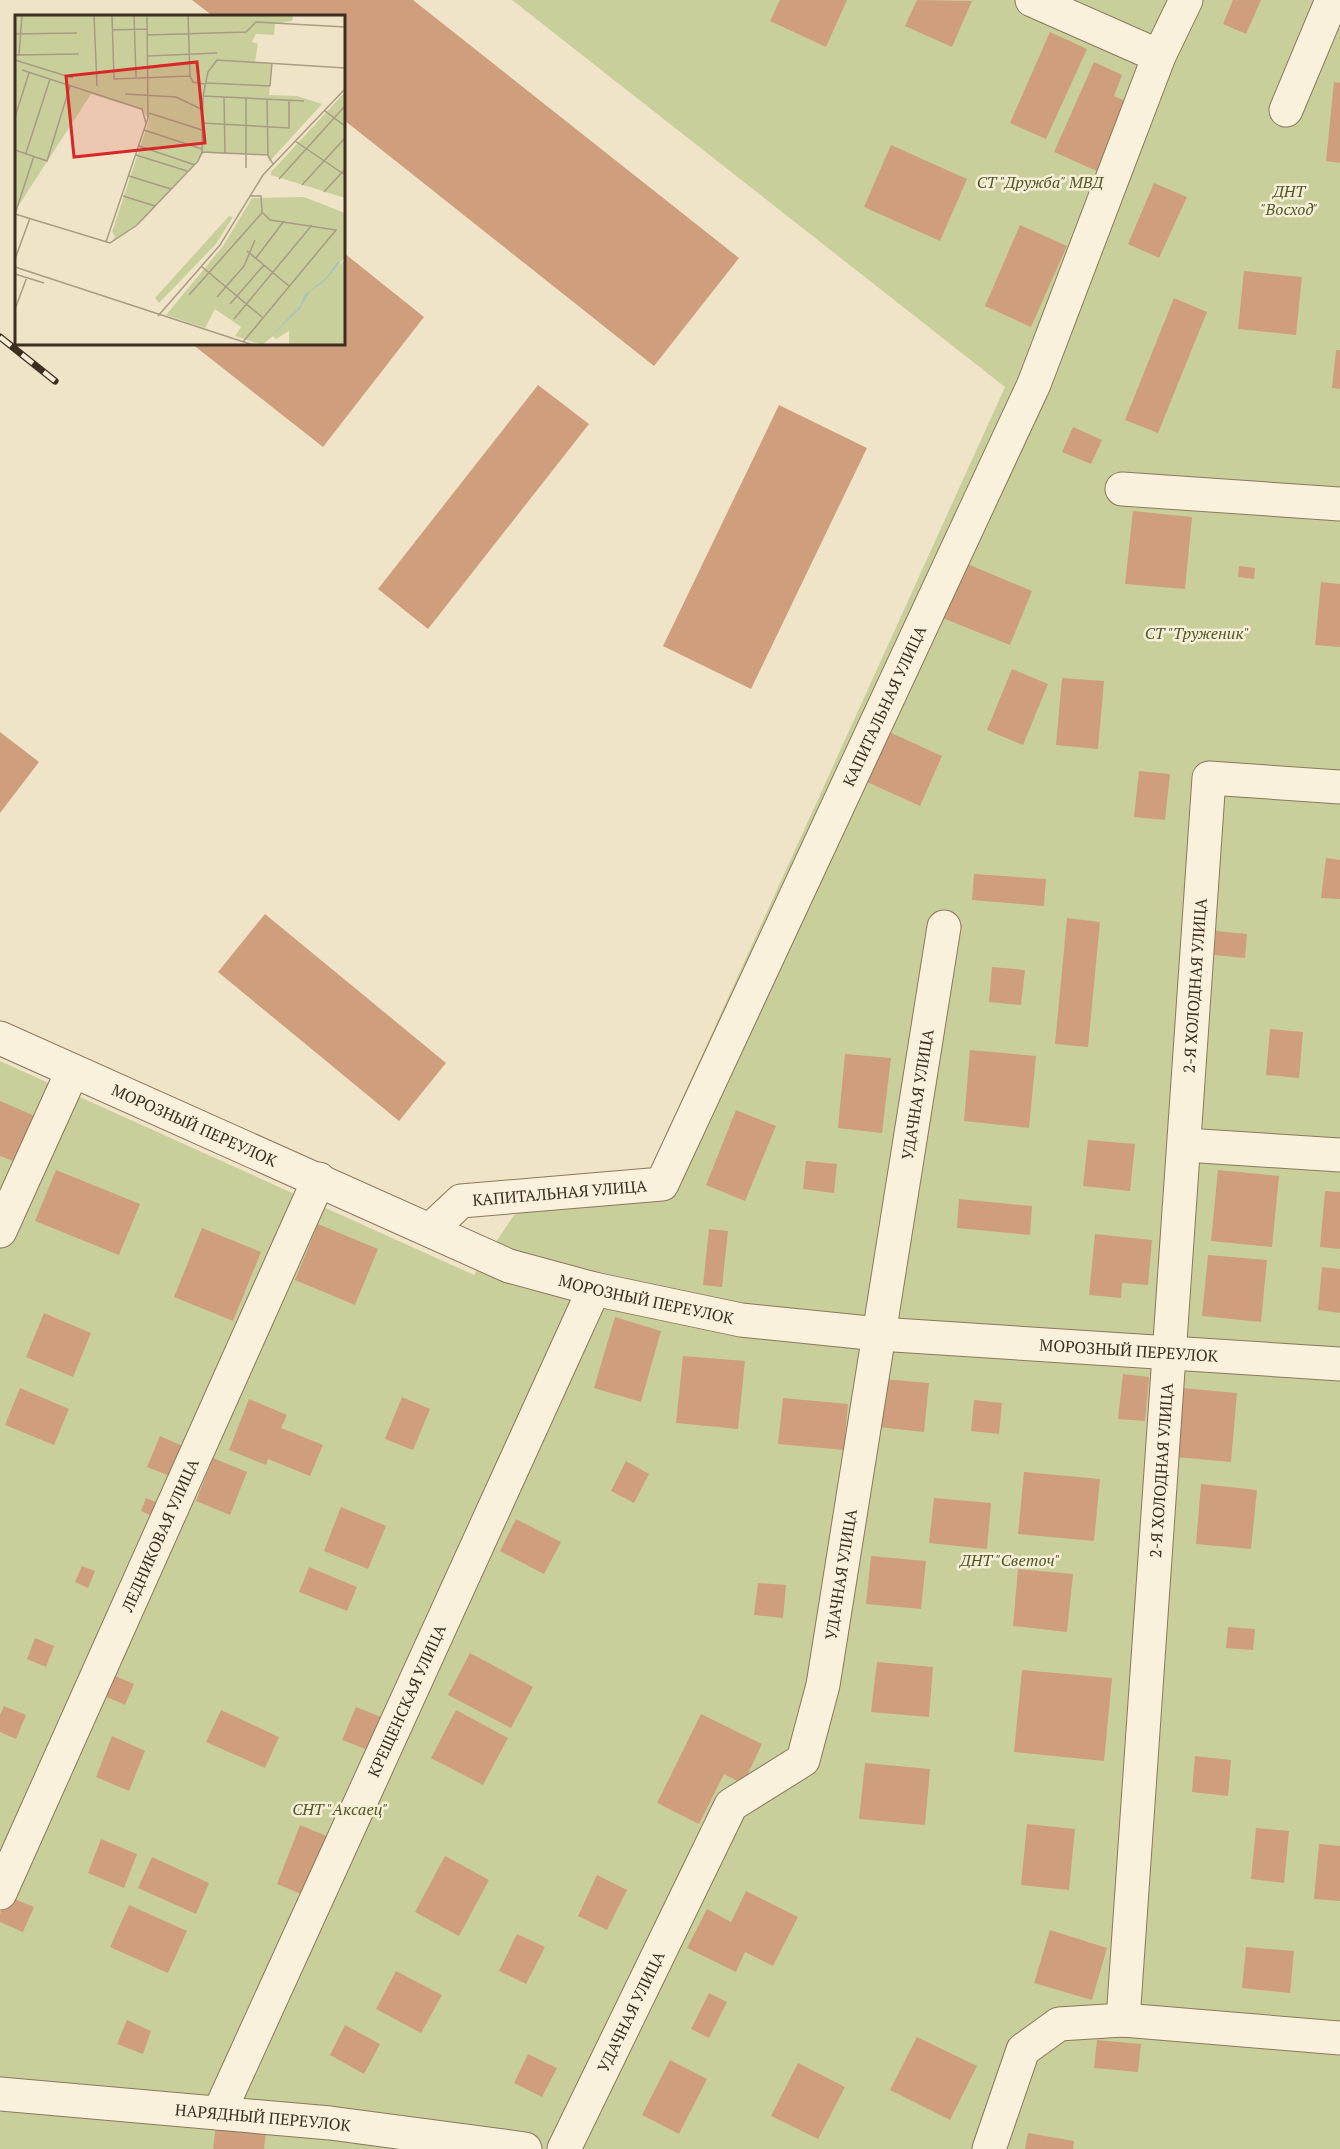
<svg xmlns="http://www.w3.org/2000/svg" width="1340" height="2149" viewBox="0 0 1340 2149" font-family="'PT Serif',serif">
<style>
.green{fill:#c9cf9b}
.building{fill:#cf9f7d}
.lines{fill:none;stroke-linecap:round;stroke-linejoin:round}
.street-casing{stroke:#8d765c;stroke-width:35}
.street{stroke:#faf1dc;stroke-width:33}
.rail-casing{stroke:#3d2e20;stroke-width:7}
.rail{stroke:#f7eed8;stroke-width:4.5;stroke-dasharray:14;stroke-linecap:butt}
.labels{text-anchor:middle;stroke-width:5;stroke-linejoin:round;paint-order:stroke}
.park-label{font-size:16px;font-style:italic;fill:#4d5a26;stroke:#f7eed8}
.street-label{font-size:16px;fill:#3d2e20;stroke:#f7eed8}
.inset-road{fill:none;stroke:#a89b85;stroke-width:1.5}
.view{fill:#d62828;fill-opacity:0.15;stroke:#d62828;stroke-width:3}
.inset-edge{fill:none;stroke:#3d2e20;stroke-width:3}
</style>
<rect width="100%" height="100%" fill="#f0e4c8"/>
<!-- green -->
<path class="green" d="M512 0H1340V2149H0V1061L474 1275 514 1215 648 1174 1005 387Z"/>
<!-- building -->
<g class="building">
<path d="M192 0H413L739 258 654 366 344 120V16H213Z"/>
<path d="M780 0H847L826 47 770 21Z"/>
<path d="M917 0 972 1 952 47 905 26Z"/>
<path d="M1233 0H1261L1246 34 1223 24Z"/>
<path d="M1050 32 1087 49 1046 139 1010 123Z"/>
<path d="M1094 62 1122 75 1114 96 1130 103 1099 172 1054 152Z"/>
<path d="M1334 82 1340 83V163L1326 161Z"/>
<path d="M891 145 967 179 940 241 864 207Z"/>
<path d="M1154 183 1187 197 1159 258 1128 244Z"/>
<path d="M1020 225 1067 246 1031 327 985 306Z"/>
<path d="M344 253 424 317 323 447 192 344H344Z"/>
<path d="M1244 271 1302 277 1296 335 1238 329Z"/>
<path d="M1174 298 1207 312 1158 433 1125 420Z"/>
<path d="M1336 350H1340V389L1332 388Z"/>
<path d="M538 385 589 424 428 629 378 589Z"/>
<path d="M779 405 867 448 751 689 663 646Z"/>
<path d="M1073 427 1102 440 1091 464 1062 452Z"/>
<path d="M1133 511 1192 517 1185 589 1125 584Z"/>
<path d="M958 560 1032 591 1010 645 935 615Z"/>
<path d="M1239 566 1255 568 1254 579 1238 577Z"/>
<path d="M1321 582 1340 584V647L1315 645Z"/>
<path d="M1012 669 1048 684 1023 745 987 730Z"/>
<path d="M1062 678 1104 681 1098 749 1056 745Z"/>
<path d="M0 732 39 762 0 813Z"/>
<path d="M889 732 942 756 920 806 867 782Z"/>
<path d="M1139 771 1170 774 1165 820 1134 817Z"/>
<path d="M1326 858 1340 860V899L1321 898Z"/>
<path d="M974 874 1046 879 1044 906 972 900Z"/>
<path d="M265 914 446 1063 399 1121 218 972Z"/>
<path d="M1067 918 1100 922 1088 1047 1055 1044Z"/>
<path d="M1216 931 1247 934 1245 958 1214 955Z"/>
<path d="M992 967 1025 970 1021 1005 989 1002Z"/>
<path d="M1270 1029 1303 1032 1299 1078 1266 1075Z"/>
<path d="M970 1050 1036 1056 1029 1128 964 1121Z"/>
<path d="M845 1054 891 1058 882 1133 838 1128Z"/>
<path d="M0 1101 35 1116 16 1162 0 1156Z"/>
<path d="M736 1110 776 1126 745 1201 706 1185Z"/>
<path d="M1088 1140 1135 1144 1130 1191 1083 1186Z"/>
<path d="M806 1161 837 1164 834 1193 803 1189Z"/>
<path d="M56 1170 140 1204 119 1255 35 1221Z"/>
<path d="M1218 1170 1279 1176 1272 1247 1211 1241Z"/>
<path d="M1325 1191 1340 1192V1249L1320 1247Z"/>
<path d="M959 1199 1032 1206 1030 1235 957 1228Z"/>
<path d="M318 1224 378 1249 355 1305 295 1280Z"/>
<path d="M202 1228 261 1252 233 1321 174 1297Z"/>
<path d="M709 1229 728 1231 722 1287 703 1285Z"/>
<path d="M1095 1234 1152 1240 1148 1285 1122 1283 1121 1298 1089 1295Z"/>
<path d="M1208 1255 1267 1260 1261 1322 1202 1316Z"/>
<path d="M1322 1267 1340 1269V1313L1318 1310Z"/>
<path d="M44 1313 91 1333 73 1377 26 1357Z"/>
<path d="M615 1317 661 1331 641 1402 594 1388Z"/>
<path d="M683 1356 745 1361 738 1429 676 1423Z"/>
<path d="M1123 1374 1149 1377 1145 1421 1118 1419Z"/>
<path d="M883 1379 929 1383 924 1432 878 1427Z"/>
<path d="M20 1388 69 1409 54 1445 5 1425Z"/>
<path d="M1182 1388 1237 1393 1231 1462 1175 1457Z"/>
<path d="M402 1397 430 1409 413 1450 385 1439Z"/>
<path d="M783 1398 848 1404 844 1450 778 1444Z"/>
<path d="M249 1399 287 1415 281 1428 323 1445 310 1476 268 1459 266 1465 229 1450Z"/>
<path d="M974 1400 1002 1403 999 1434 971 1431Z"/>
<path d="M160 1436 187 1448 175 1478 147 1467Z"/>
<path d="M213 1458 247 1472 230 1515 196 1501Z"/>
<path d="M626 1461 649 1474 634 1503 611 1491Z"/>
<path d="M1024 1472 1100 1479 1094 1541 1018 1534Z"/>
<path d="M1201 1484 1257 1490 1251 1549 1196 1544Z"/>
<path d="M146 1498 163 1505 157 1518 141 1511Z"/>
<path d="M934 1498 991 1503 987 1549 929 1543Z"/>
<path d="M341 1507 386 1526 368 1569 324 1551Z"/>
<path d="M516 1519 561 1542 544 1574 500 1551Z"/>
<path d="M871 1556 926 1561 921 1609 866 1604Z"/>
<path d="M82 1566 95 1571 88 1588 75 1582Z"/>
<path d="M309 1567 357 1587 347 1611 299 1592Z"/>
<path d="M1018 1569 1073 1574 1067 1632 1013 1626Z"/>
<path d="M758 1583 786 1585 783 1618 754 1615Z"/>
<path d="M1228 1627 1255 1629 1253 1650 1226 1648Z"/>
<path d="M35 1638 54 1646 46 1667 27 1659Z"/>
<path d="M470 1653 533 1687 511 1728 448 1695Z"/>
<path d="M877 1662 933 1667 929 1717 871 1712Z"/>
<path d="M1022 1670 1112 1678 1104 1761 1014 1752Z"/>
<path d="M111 1674 134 1684 125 1705 102 1695Z"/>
<path d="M4 1706 26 1715 16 1739 0 1732V1715Z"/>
<path d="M356 1707 381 1717 368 1750 342 1740Z"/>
<path d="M221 1710 279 1737 265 1768 206 1742Z"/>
<path d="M456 1710 508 1738 483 1785 431 1758Z"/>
<path d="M701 1714 762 1744 743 1784 724 1774 699 1824 657 1803Z"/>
<path d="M112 1736 145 1751 129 1791 96 1777Z"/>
<path d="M1195 1756 1231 1760 1228 1796 1192 1792Z"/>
<path d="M865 1763 930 1769 925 1825 859 1819Z"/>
<path d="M1027 1824 1075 1829 1069 1890 1021 1885Z"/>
<path d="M300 1825 334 1839 311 1898 277 1884Z"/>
<path d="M1256 1828 1289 1831 1284 1883 1251 1879Z"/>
<path d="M101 1839 137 1854 124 1888 88 1873Z"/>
<path d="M1319 1844 1340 1846V1901L1314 1899Z"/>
<path d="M445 1856 489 1880 459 1936 415 1912Z"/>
<path d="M152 1857 209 1883 196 1914 138 1888Z"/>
<path d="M597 1875 627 1890 607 1930 578 1916Z"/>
<path d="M746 1891 798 1917 773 1966 745 1952 736 1972 687 1948 707 1909 731 1922Z"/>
<path d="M7 1896 34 1907 23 1932 0 1922V1914Z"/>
<path d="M129 1905 187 1931 168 1973 110 1947Z"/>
<path d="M1050 1930 1107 1948 1092 2000 1034 1983Z"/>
<path d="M517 1934 545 1947 526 1984 499 1971Z"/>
<path d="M1246 1947 1294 1951 1290 1993 1242 1988Z"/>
<path d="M396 1971 442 1995 421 2033 376 2009Z"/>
<path d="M709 1993 727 2002 709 2038 691 2029Z"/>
<path d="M127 2020 151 2031 143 2054 117 2044Z"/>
<path d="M345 2025 380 2044 364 2074 330 2055Z"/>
<path d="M917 2037 977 2066 950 2120 890 2090Z"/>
<path d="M1097 2040 1141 2044 1138 2072 1094 2068Z"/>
<path d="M528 2054 557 2068 542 2097 514 2083Z"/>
<path d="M670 2060 707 2079 679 2134 642 2115Z"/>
<path d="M798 2063 845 2087 818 2139 771 2116Z"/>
<path d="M216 2125 266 2131 264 2149H213Z"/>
<path d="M1028 2133 1074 2141 1073 2149H1025Z"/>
</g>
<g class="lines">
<defs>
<g id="street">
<path d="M1032 0 1159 56"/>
<path d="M1286 110 1332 0"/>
<path d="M1122 489 1340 504"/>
<path id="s1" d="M0 1038 509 1266 594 1289 741 1320 879 1334 1340 1364"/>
<path d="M1185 1145 1340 1155"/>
<path id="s2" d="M431 1229 461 1201 662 1184 1034 384 1159 56 1186 0"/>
<path d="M0 1231 72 1072"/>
<path id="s3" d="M0 1893 319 1179"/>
<path d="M1123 2020 1340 2038"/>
<path id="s4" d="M0 2094 330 2123 525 2149"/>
<path id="s5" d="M219 2113 594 1289"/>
<path id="s6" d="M564 2149 731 1805 803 1760 823 1685 944 927"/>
<path id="s7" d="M989 2149 1023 2050 1059 2024 1123 2020 1209 778 1340 787"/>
</g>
</defs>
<!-- street casing -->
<use href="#street" class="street-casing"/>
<!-- street -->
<use href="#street" class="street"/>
<defs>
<path id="rail" d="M0 337 55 381"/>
</defs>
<!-- rail casing -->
<use href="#rail" class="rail-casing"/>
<!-- rail -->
<use href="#rail" class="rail"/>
</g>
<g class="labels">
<!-- park labels -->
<g class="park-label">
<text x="1040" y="188">СТ "Дружба" МВД</text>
<text x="1289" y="197">ДНТ<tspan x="1289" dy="18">"Восход"</tspan></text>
<text x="1197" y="639">СТ "Труженик"</text>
<text x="1010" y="1566">ДНТ "Светоч"</text>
<text x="340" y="1815">СНТ "Аксаец"</text>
</g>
<!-- street labels -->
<g class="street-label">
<text dy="6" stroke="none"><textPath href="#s2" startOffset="770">КАПИТАЛЬНАЯ УЛИЦА</textPath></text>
<text dy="6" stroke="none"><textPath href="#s7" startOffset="1250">2-Я ХОЛОДНАЯ УЛИЦА</textPath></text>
<text dy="6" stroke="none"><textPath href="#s6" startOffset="1143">УДАЧНАЯ УЛИЦА</textPath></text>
<text dy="6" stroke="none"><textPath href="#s1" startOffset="213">МОРОЗНЫЙ ПЕРЕУЛОК</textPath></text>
<text dy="6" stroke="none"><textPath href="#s2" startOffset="140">КАПИТАЛЬНАЯ УЛИЦА</textPath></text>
<text dy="6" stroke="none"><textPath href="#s1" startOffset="699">МОРОЗНЫЙ ПЕРЕУЛОК</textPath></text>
<text dy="6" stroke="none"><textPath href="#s1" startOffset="1185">МОРОЗНЫЙ ПЕРЕУЛОК</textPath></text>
<text dy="6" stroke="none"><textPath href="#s7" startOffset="764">2-Я ХОЛОДНАЯ УЛИЦА</textPath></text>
<text dy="6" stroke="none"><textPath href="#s3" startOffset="392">ЛЕДНИКОВАЯ УЛИЦА</textPath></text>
<text dy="6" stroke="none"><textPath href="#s6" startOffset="657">УДАЧНАЯ УЛИЦА</textPath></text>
<text dy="6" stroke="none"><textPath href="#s5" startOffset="453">КРЕЩЕНСКАЯ УЛИЦА</textPath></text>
<text dy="6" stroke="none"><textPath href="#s6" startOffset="153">УДАЧНАЯ УЛИЦА</textPath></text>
<text dy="6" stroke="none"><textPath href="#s4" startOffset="264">НАРЯДНЫЙ ПЕРЕУЛОК</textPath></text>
</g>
</g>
<!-- overview -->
<g transform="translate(15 15)">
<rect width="330" height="330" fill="#f0e4c8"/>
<path d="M0 0H278L277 6 260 9 259 20 241 19 237 27 243 29 240 47 257 48 254 80 282 81 307 89 254 147 252 139 189 138 128 205 95 228 100 222 97 217 134 105 127 95 76 79 0 196ZM330 77V183L256 160V157ZM289 182 330 198V243L319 254 330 245V330H274V316L261 324 258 321 247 330 220 321 226 312 200 294 190 313 151 300 208 231 237 183ZM214 201 218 202 201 229 144 288 140 283Z" fill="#c9cf9b"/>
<path d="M323 246 325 248 309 267 295 276 285 294 251 326 286 290 289 280 311 263Z" fill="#a9c4bc"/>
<path class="inset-road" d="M79 0 82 71M97 0 99 64 175 61 178 67 190 69M119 0 121 62M173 0 175 61M97 15 132 14M0 19 62 18M132 20 231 17 241 7 330 12M0 40 64 39M4 41 7 0M133 41 202 38M0 45 58 63M7 55 127 94 131 108M191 68 255 71 257 48M110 79 161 82 186 94M188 81 289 86M209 82 210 138M231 83V153M252 84 253 140 258 149M310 96 330 111M134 98 187 115M0 102 14 58M187 108 274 113V85M129 115 187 134M280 126 330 160M124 131 180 150M0 135 32 146 55 71M187 137 253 140M11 138 35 64M121 140 172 156M114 161 156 174M264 164 330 91M287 170 330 123M309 177 330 154M108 181 140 191M0 199 95 228 122 210 183 146 187 137 188 81 193 57 202 45 330 53M0 199 19 141M91 227 133 103 132 0M232 236 274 271M241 243 269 206M0 244 15 203M186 251 247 302M0 252 238 330M0 259 29 268M174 280 247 198M202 282 229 251 240 225M215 289 249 250M0 294 12 262M143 301 205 230 248 160 330 74M219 304 297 210M228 327 321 215 255 205 247 197 246 181H235"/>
<path class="view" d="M182 47 190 128 59 142 51 61Z"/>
<rect width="330" height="330" class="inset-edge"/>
</g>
</svg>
